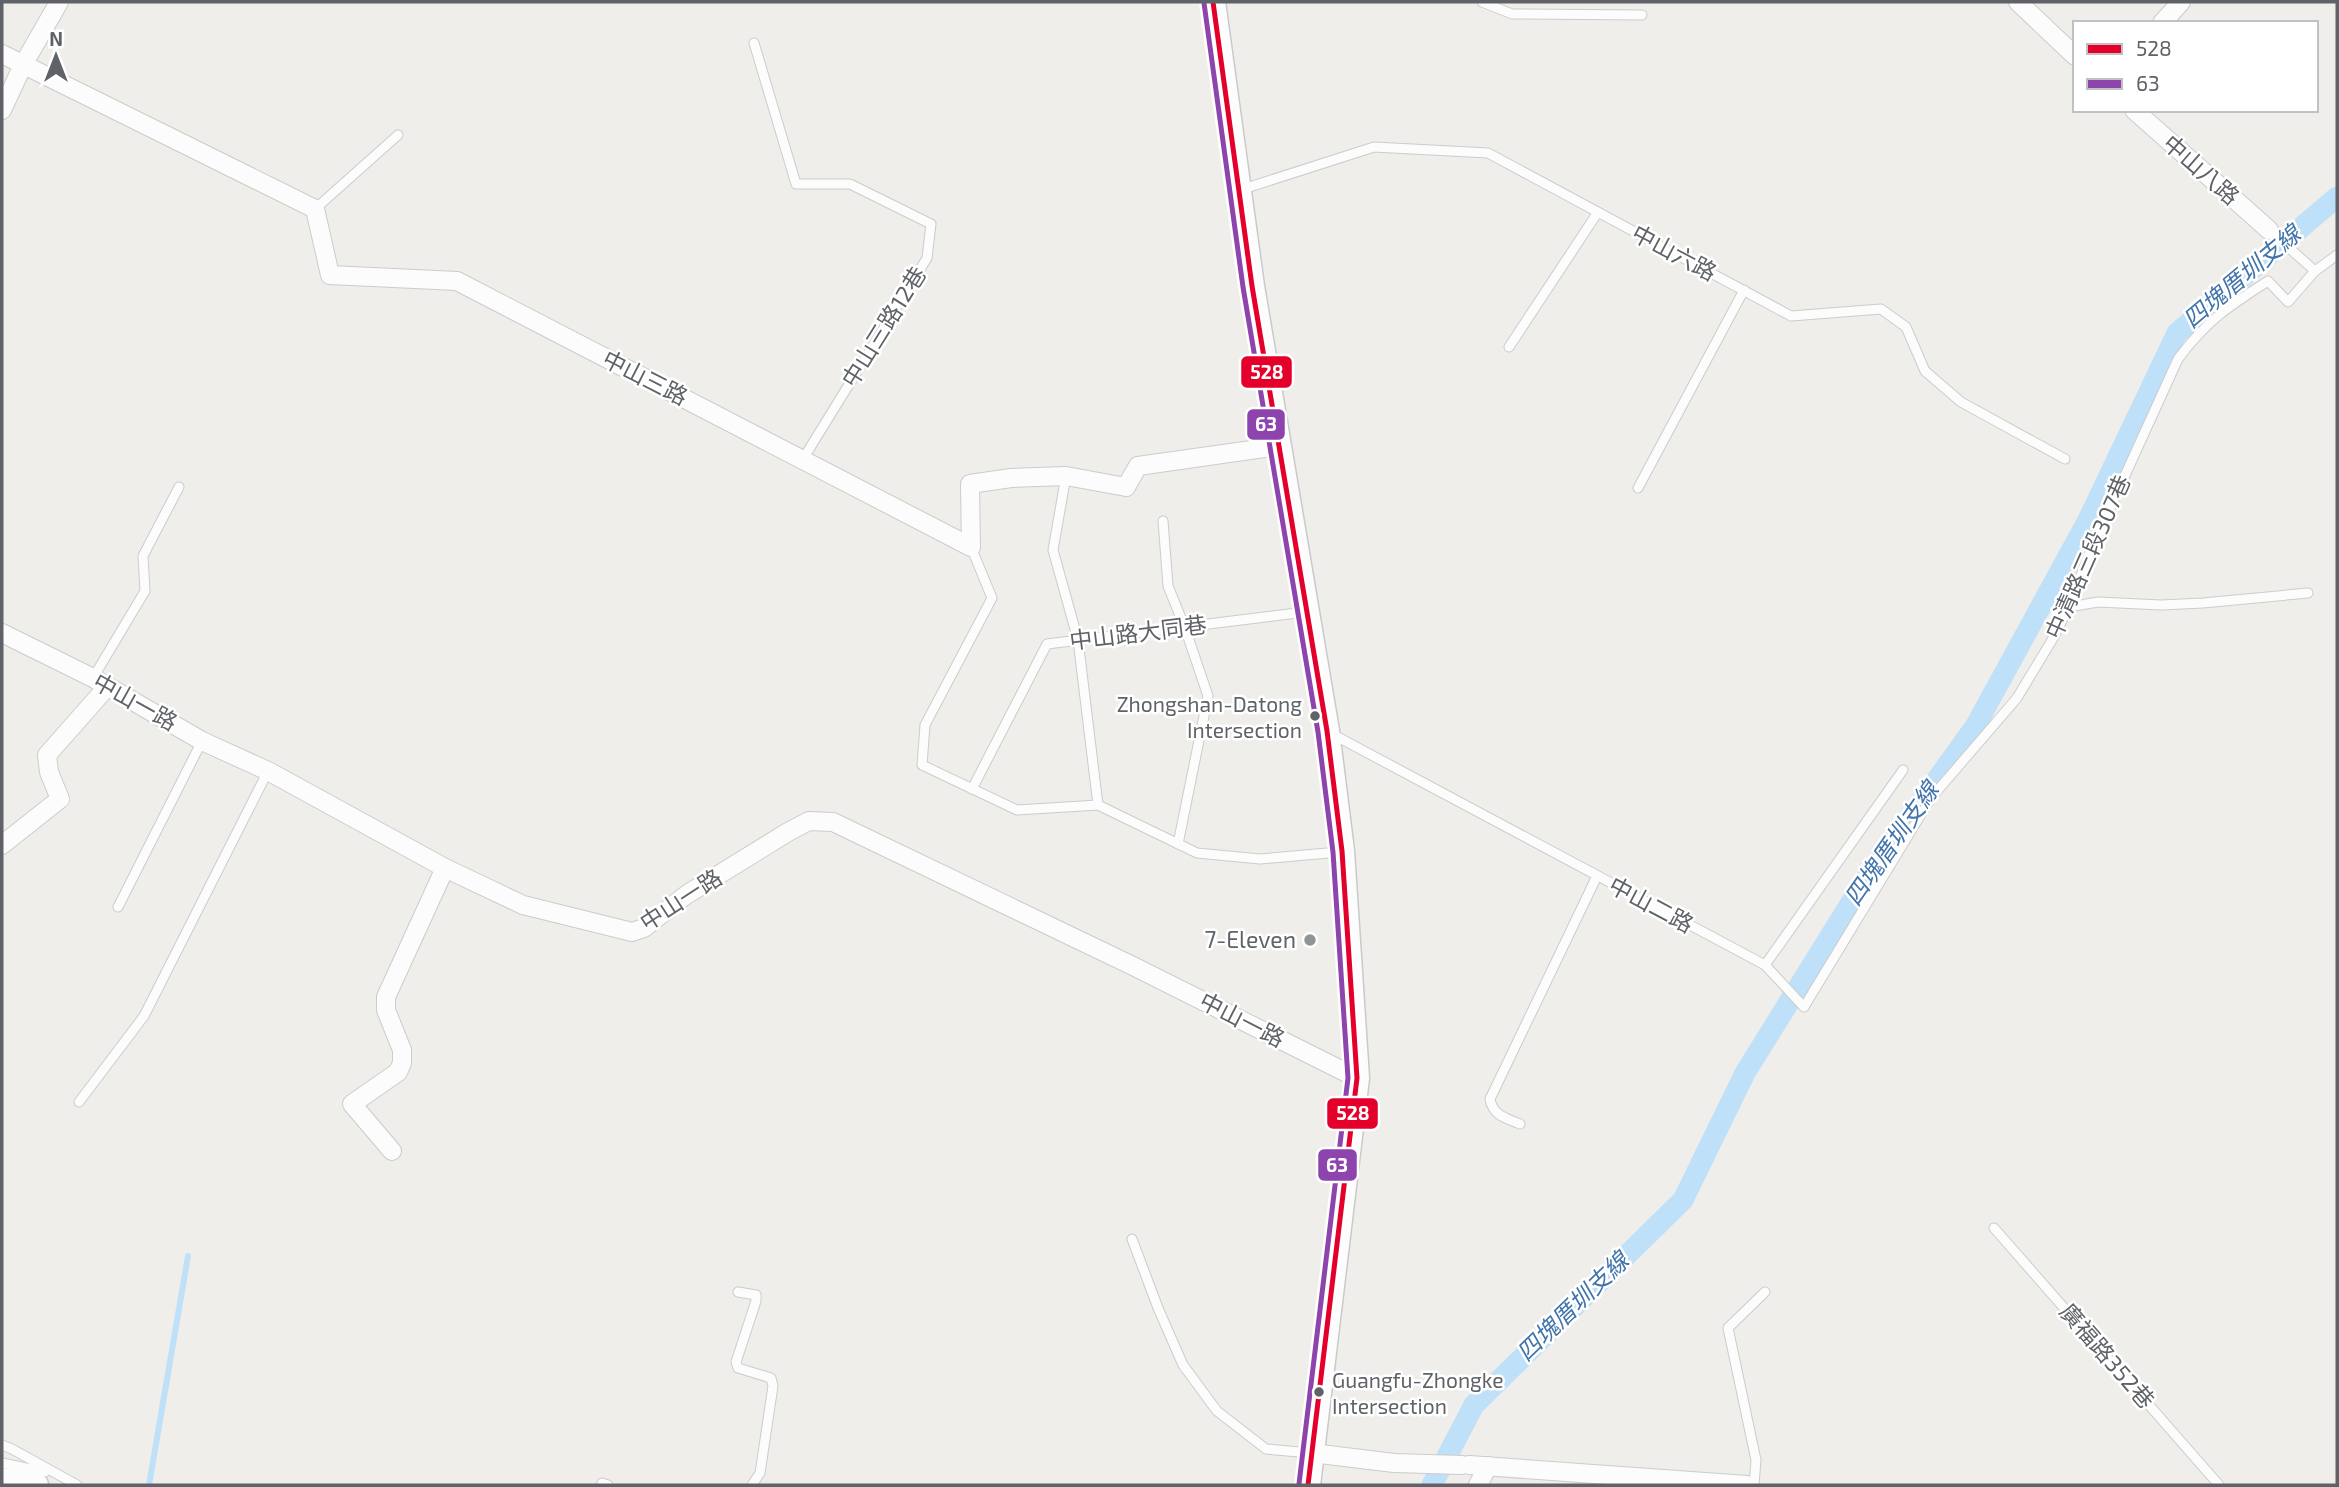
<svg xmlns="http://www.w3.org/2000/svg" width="2339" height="1487" viewBox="0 0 2339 1487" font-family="'Exo 2','Noto Sans TC',sans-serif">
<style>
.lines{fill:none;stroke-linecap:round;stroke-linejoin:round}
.stream{stroke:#bfe0f9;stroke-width:6}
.canal{stroke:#bfe0f9;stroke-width:21}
.lane-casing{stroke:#cbcccc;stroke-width:11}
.street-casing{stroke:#cbcccc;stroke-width:20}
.secondary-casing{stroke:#cacacb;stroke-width:27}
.lane{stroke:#fdfcfc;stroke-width:9}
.street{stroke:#fdfcfc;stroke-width:18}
.secondary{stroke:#fdfcfc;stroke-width:24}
.bus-1-casing{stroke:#fff;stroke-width:10}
.bus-2-casing{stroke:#fff;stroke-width:10}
.bus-1{stroke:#e4002b;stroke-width:5}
.bus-2{stroke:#8e44ad;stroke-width:5}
.bus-dot{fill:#5f6368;stroke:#fff;stroke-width:2.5}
.poi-dot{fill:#919496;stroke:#fff;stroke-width:2.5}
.labels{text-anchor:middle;stroke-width:5;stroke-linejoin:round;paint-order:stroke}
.bus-label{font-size:21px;fill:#5f6368;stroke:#fff;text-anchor:end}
.street-label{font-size:23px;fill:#5f6368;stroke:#fff}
.poi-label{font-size:23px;fill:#5f6368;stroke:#fff;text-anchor:end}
.water-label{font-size:24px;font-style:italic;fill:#4174aa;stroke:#fff}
.line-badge{stroke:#fff;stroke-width:2.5}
.badge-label{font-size:19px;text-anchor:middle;font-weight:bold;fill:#fff}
</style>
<rect width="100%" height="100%" fill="#efeeea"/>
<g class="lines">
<!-- stream -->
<path class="stream" d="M149 1485 188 1256"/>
<!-- canal -->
<path class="canal" d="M1432 1485 1474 1405 1683 1200 1745 1073 1865 880 1976 725 2088 520 2177 333 2337 197"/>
<defs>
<g id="lane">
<path d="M1482 2 1512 14 1642 15"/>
<path d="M754 43 796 184H850L931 224 927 258 803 459"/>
<path d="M1240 190 1374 147 1488 153 1791 316 1881 309 1906 327 1925 371 1961 402 2065 459"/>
<path d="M315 209 398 135"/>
<path d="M2269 230 2315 271 2337 255"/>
<path d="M1509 347 1598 212"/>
<path d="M1066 476 1053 550 1078 640 1098 805"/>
<path d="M1638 488 1744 290"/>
<path d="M1163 521 1168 586 1185 628 1208 696 1178 844"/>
<path d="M971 547 992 598 925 725 922 765 1017 810 1098 805 1197 853 1260 859 1339 852"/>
<path d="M2069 607 2098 602 2161 605 2203 603 2308 593"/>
<path d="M93 678 145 591 143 556 179 487"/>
<path d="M1332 734 1765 965 1903 770"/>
<path d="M972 789 1047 644 1305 612"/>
<path d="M118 907 202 741"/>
<path d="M1765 965 1804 1007 1931 798 2017 698 2052 640 2069 607 2087 559 2178 359C2206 321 2229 306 2268 281L2288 302 2315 271"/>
<path d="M79 1102 144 1016 268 771"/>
<path d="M1520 1124C1506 1118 1493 1116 1490 1099L1597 876"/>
<path d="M1994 1228 2219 1485"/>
<path d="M1132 1239 1158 1308 1183 1365 1217 1411 1266 1449 1310 1453"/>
<path d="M738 1292 756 1295V1301L736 1362 738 1368 771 1378 773 1386 760 1473 752 1485"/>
<path d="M2 1445 12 1449 77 1485"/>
<path d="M2 1463 45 1472"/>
<path d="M602 1483 608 1485"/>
<path d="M1754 1485 1756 1460 1728 1328 1765 1292"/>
</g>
<g id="street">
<path d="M2018 2 2075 56"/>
<path d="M2162 23 2181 2"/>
<path d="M2 54 315 209 330 275 457 281 971 547 970 484 1011 478 1066 476 1126 487 1138 466 1279 446"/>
<path d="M2 110 23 65 59 2"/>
<path d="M2134 110 2269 230"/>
<path d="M2 633 93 678 202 741 268 771 445 868 523 905 632 932 644 928 686 895 788 832 809 821 833 822 1135 967 1357 1078"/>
<path d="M2 845 60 799 49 772 47 755 107 687"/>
<path d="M392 1151 352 1104 398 1072 402 1063V1050L386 1010V997L445 868"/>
<path d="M1312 1453 1394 1463 1462 1465"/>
<path d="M1469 1465 1747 1485"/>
<path d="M1478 1485 1488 1466"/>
</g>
<g id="secondary">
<path d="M1213 2 1252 286 1327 731 1342 851 1357 1078 1308 1485"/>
<path d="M2 1480 36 1485"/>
</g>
</defs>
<!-- lane casing -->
<use href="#lane" class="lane-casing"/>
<!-- street casing -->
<use href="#street" class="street-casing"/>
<!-- secondary casing -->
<use href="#secondary" class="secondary-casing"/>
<!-- lane -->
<use href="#lane" class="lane"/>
<!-- street -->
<use href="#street" class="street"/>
<!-- secondary -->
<use href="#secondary" class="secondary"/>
<defs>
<path id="bus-1" d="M1213 2 1252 286 1327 731 1342 851 1357 1078 1308 1485"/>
<path id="bus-2" d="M1204 3 1243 287 1318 732 1333 852 1348 1078 1299 1484"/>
</defs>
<!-- bus-1 casing -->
<use href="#bus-1" class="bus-1-casing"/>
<!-- bus-2 casing -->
<use href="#bus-2" class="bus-2-casing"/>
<!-- bus-1 -->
<use href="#bus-1" class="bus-1"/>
<!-- bus-2 -->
<use href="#bus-2" class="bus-2"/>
</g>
<!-- markers -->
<g class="bus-dot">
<circle cx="1315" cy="716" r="6"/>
<circle cx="1319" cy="1392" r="6"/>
</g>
<circle class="poi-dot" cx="1310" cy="940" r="7"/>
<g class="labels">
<!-- bus labels -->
<g class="bus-label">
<text x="1302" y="712">Zhongshan-Datong<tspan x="1302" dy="26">Intersection</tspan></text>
<text x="1332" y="1388" text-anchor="start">Guangfu-Zhongke<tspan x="1332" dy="26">Intersection</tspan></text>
</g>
<!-- street labels -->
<g class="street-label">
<text transform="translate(2201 170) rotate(41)" y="8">中山八路</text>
<text transform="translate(1674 253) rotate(28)" y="8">中山六路</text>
<text transform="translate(884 327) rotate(-58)" y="8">中山三路12巷</text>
<text transform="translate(645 378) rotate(27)" y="8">中山三路</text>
<text transform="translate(2088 557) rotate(-66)" y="8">中清路三段307巷</text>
<text transform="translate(1138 633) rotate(-7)" y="8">中山路大同巷</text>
<text transform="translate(135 702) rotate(29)" y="8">中山一路</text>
<text transform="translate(681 900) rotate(-33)" y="8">中山一路</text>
<text transform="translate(1651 905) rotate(28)" y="8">中山二路</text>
<text transform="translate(1242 1020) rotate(27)" y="8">中山一路</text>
<text transform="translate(2107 1356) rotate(49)" y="8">廣福路352巷</text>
</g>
<!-- poi labels -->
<g class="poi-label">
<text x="1296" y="948">7-Eleven</text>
</g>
<!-- water labels -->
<g class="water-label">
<text transform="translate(2242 277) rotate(-40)" y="8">四塊厝圳支線</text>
<text transform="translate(1892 844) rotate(-55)" y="8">四塊厝圳支線</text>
<text transform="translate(1573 1307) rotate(-44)" y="8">四塊厝圳支線</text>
</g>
</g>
<g class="line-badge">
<rect x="1240" y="355" width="53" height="34" rx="7" fill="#e4002b"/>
<rect x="1246" y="408" width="40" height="33" rx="7" fill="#8e44ad"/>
<rect x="1326" y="1097" width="53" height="33" rx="7" fill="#e4002b"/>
<rect x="1317" y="1148" width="41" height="34" rx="7" fill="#8e44ad"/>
</g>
<g class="badge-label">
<text x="1267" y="379">528</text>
<text x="1266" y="431">63</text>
<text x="1353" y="1120">528</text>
<text x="1337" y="1172">63</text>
</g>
<!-- border -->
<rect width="2339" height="1487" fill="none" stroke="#5f6368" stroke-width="7"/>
<!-- legend -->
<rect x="2073" y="21" width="245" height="91" fill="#ffffff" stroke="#bfc1c3" stroke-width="2"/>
<rect x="2087" y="44" width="35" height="10" fill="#e4002b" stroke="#bfc1c3" stroke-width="2"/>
<text x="2136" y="56" font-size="21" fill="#5f6368">528</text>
<rect x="2087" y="79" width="35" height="10" fill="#8e44ad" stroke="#bfc1c3" stroke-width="2"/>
<text x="2136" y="91" font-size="21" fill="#5f6368">63</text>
<!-- north arrow -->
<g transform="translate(56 56)" stroke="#ffffff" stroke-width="5" paint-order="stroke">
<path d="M0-5L12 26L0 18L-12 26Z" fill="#5f6368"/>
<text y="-10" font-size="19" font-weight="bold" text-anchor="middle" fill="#5f6368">N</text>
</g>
</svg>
